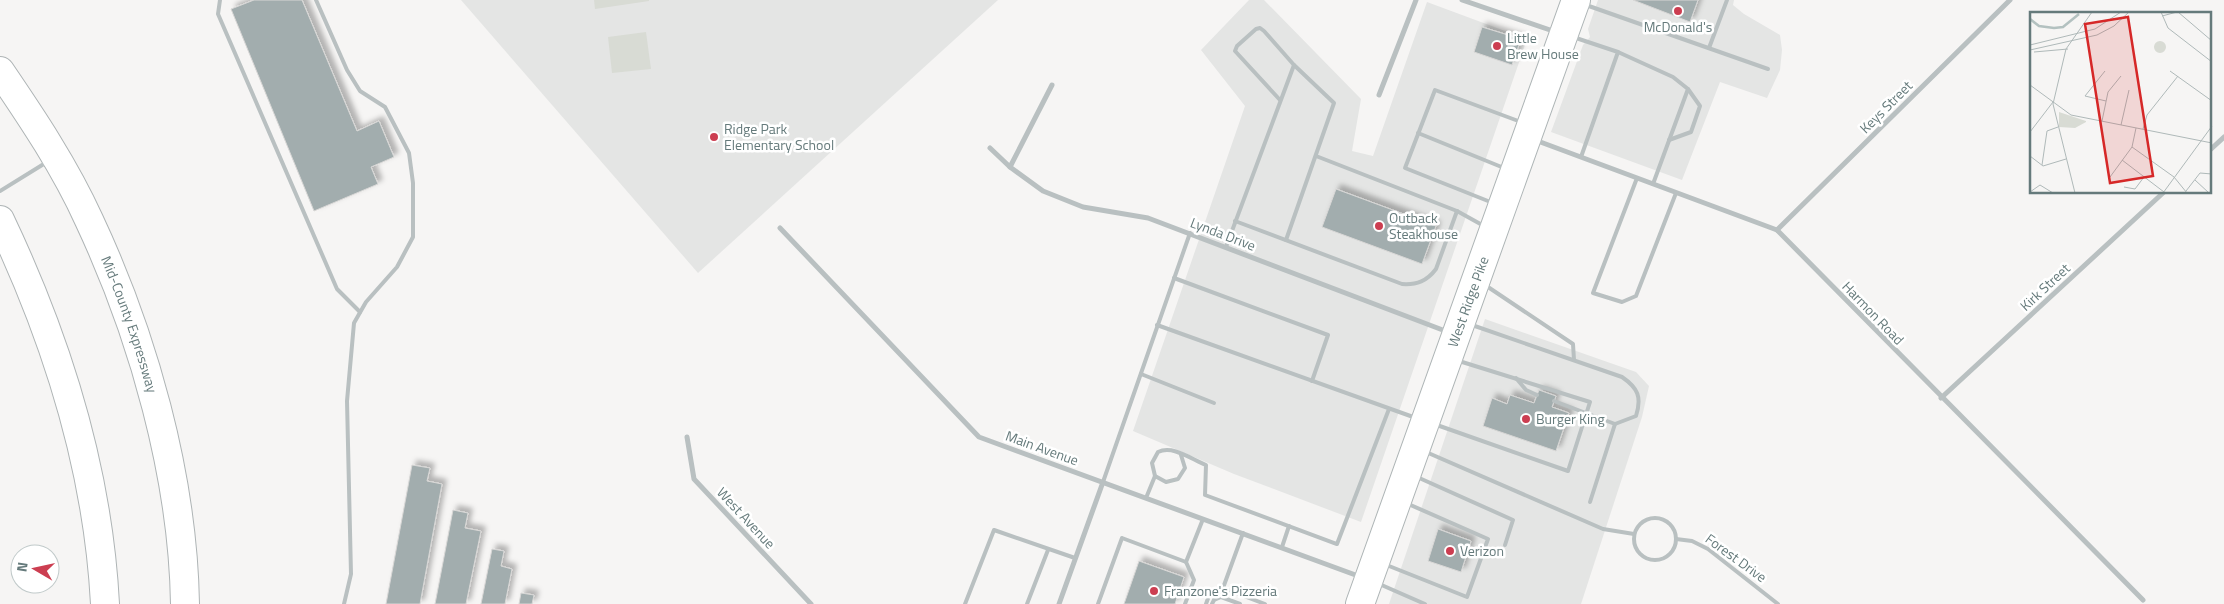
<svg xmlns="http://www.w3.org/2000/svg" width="2224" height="604" viewBox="0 0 2224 604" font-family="'Titillium Web',sans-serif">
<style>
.built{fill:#e4e5e4}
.green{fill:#d8dbd4}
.building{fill:#a2adae;stroke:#d8d7d6;filter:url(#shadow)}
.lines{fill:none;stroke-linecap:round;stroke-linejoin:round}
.primary-casing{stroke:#aeb5b6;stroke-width:30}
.highway-casing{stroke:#aeb4b5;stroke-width:30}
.lane{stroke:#b9c0c1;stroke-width:4}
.street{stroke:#b9c0c1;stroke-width:5}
.primary{stroke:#fff;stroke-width:28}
.highway{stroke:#fff;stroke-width:28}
.poi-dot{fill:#cc3e51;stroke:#fff;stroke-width:2}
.labels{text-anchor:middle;stroke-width:5;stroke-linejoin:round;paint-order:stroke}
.poi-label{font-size:14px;fill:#657a7b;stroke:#fff;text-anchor:start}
.street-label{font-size:14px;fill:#657a7b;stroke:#fff}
.inset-river{fill:none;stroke:#b3c1c0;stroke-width:2.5}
.inset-road{fill:none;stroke:#afb9b9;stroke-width:1}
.view{fill:#d62828;fill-opacity:0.15;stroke:#d62828;stroke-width:2.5}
.inset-edge{fill:none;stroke:#657a7b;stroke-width:2.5}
</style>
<defs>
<filter id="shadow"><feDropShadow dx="4.5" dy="-4.5" stdDeviation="2.5" flood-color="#0004"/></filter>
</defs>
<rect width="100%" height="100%" fill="#f6f5f4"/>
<!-- built -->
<g class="built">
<path d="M461 0H998L698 273Z"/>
<path d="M1249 0H1264L1361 99 1352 151 1373 156 1427 2 1527 39 1361 522 1234 474 1133 431 1245 106 1201 50Z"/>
<path d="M1598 0H1734L1733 5 1744 14 1780 35 1782 50 1780 70 1767 98 1720 82 1682 180 1551 132 1583 45 1590 37 1588 29Z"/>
<path d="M1485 319 1636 372 1649 386 1642 417 1581 604H1389Z"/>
</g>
<!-- green -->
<g class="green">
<path d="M594 0H649V1L595 9Z"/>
<path d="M646 32 651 69 612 73 608 37Z"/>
</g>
<!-- building -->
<g class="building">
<path d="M254 0H302L357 131 379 121 394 157 371 167 378 184 314 211 231 9Z"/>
<path d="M1633 0H1698L1690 22Z"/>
<path d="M1482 27 1521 39 1512 65 1474 52Z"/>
<path d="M1336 189 1436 226 1422 264 1322 227Z"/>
<path d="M1539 390 1556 396 1552 407 1569 413 1556 451 1483 426 1492 398 1507 404 1510 395 1534 403Z"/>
<path d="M412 465 430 468 427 481 442 484 420 604H386Z"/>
<path d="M453 510 468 513 465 528 481 531 466 604H435Z"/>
<path d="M1438 529 1471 541 1461 572 1428 561Z"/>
<path d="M492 549 504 551 501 566 512 569 505 604H481Z"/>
<path d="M1139 561 1184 577 1175 604H1124Z"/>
<path d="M521 593 534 595 532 604H519Z"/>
</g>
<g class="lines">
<defs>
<g id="primary">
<path id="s1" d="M1360 604 1576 0"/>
</g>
<g id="highway">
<path id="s2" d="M0 71C32 118 65 167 89 220 143 335 183 476 185 604"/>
<path d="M0 220C58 342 98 469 105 604"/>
</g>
</defs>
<!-- primary casing -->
<use href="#primary" class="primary-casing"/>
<!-- highway casing -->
<use href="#highway" class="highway-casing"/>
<!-- lane -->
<g class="lane">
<path d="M220 0 218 14 337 289 360 312"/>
<path d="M316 0 347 70 360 91 385 107 409 153 413 183V237L397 267 366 302 354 323 347 401 351 574 344 604"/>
<path d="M1586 5 1768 69"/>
<path d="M1573 37 1618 52 1581 157"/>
<path d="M1709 48 1727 0"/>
<path d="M1618 52 1673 77 1688 89 1653 184"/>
<path d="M1280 100 1235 51 1237 46 1256 29 1260 28 1264 31 1294 65 1334 103 1286 240"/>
<path d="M1418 133 1504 168"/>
<path d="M1669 140 1691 132 1700 106 1688 89"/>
<path d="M1316 156 1457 211 1484 226"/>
<path d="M1637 178 1593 293 1622 302 1636 296 1676 193"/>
<path d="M0 191 47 162"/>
<path d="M1493 203 1405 168 1435 90 1521 122"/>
<path d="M1235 221 1402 284C1417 285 1427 281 1436 269L1457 211"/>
<path d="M1226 247 1294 65"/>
<path d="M1174 278 1328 335 1312 381"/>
<path d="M1485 285 1573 344 1574 360"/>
<path d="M1469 324 1622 377C1638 388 1642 397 1636 416L1615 424 1554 401"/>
<path d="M1157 325 1416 418"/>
<path d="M1141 374 1214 403"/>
<path d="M1516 378 1526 390 1537 395"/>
<path d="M1434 424 1568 471 1590 402 1459 361"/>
<path d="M1426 452 1603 529 1634 534"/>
<path d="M1181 455 1185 468 1178 479 1166 482 1155 476 1152 463 1158 452C1173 445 1191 459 1206 465L1205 495 1337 544 1389 409"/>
<path d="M1417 477 1513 520 1505 545"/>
<path d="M1103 482 1190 233"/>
<path d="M1146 498 1155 476"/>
<path d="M1590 502 1615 424"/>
<circle cx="1655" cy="539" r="21"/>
<path d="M1676 539 1692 541 1708 549 1778 604"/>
<path d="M1282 547 1289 526"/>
<path d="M1384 564 1467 597 1488 539 1406 503"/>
<path d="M1377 583 1425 604"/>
<path d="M1214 600 1223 588 1243 533"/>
<path d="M965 604 994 530 1075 558"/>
<path d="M1027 604 1048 550"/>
<path d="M1098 604 1122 538 1186 562"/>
<path d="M1185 604 1194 580 1186 562 1203 519"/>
<path d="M1206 604 1210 593 1223 588 1265 604"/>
<path d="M1212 604 1214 600 1221 597 1240 604"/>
</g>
<!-- street -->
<g class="street">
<path d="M1462 0 1556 32"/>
<path d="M1379 95 1416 0"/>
<path d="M1535 140 1777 230 2143 600"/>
<path d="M990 148 1010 167 1043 191 1083 207 1148 218 1448 332"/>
<path d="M2210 150 2224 137"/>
<path d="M1010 167 1052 85"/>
<path d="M780 228 979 437 1361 577"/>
<path d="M1777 230 2010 0"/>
<path d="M1941 398 2164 192"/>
<path d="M687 437 694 479 811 604"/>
<path d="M1059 604 1103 482"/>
</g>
<!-- primary -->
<use href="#primary" class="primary"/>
<!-- highway -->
<use href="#highway" class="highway"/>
</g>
<!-- markers -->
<g class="poi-dot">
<circle cx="1678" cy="11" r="5"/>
<circle cx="1497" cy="46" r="5"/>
<circle cx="714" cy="137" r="5"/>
<circle cx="1379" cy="226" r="5"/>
<circle cx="1526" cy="419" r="5"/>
<circle cx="1450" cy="551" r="5"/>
<circle cx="1154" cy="591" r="5"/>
</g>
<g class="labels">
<!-- poi labels -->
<g class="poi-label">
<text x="1678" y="32" text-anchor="middle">McDonald's</text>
<text x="1507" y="43">Little<tspan x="1507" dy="16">Brew House</tspan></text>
<text x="724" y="134">Ridge Park<tspan x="724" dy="16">Elementary School</tspan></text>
<text x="1389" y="223">Outback<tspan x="1389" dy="16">Steakhouse</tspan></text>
<text x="1536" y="424">Burger King</text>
<text x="1460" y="556">Verizon</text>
<text x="1164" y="596">Franzone's Pizzeria</text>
</g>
<!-- street labels -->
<g class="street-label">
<text transform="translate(1886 107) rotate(-45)" y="5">Keys Street</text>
<text transform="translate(1223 234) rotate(21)" y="5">Lynda Drive</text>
<text transform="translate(2045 287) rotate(-43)" y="5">Kirk Street</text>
<text dy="5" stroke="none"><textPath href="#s1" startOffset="321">West Ridge Pike</textPath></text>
<text transform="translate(1873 313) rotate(46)" y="5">Harmon Road</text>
<text dy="5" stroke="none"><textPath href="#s2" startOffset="286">Mid-County Expressway</textPath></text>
<text transform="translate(1042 448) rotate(20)" y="5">Main Avenue</text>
<text transform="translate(746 518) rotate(47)" y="5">West Avenue</text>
<text transform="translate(1736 558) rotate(36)" y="5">Forest Drive</text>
</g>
</g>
<!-- overview -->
<g transform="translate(2030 12)">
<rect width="181" height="181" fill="#f6f5f4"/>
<path d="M124 35a6 6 0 1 1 12 0a6 6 0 1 1-12 0ZM29 100 56 109V110L45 116 29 115Z" fill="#d8dbd4"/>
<path class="inset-river" d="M0 7 9 14 24 16 33 15 49 2"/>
<path class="inset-road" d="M131 0 138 16 182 50M148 0 182 29M132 4 147 0M0 33 65 17 91 0M0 38 67 23 84 14 99 0M4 40 38 37M75 59 55 84 76 89M140 59 182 89M0 73 41 103 182 131M72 109 78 80 91 64M91 113 99 78M113 117 117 103 148 64M0 120 23 90M102 135 144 165 157 181M0 144 13 154 36 147M92 148 134 180M12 153 17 119 28 115M80 165 102 135 106 116M165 168 179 181M94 175 105 177 114 165M156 179 170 161 182 162M0 180 10 173 23 181M45 181 23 92 36 37 62 0M133 181 182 114"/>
<path class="view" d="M98 5 123 164 80 171 55 12Z"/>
<rect width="181" height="181" class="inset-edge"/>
</g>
<!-- north arrow -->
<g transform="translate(35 569) rotate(279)"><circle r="24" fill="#ffffff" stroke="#c1caca"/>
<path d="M0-4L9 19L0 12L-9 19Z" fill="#cc3e51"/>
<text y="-8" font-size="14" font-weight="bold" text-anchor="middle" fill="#657a7b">N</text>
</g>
</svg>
